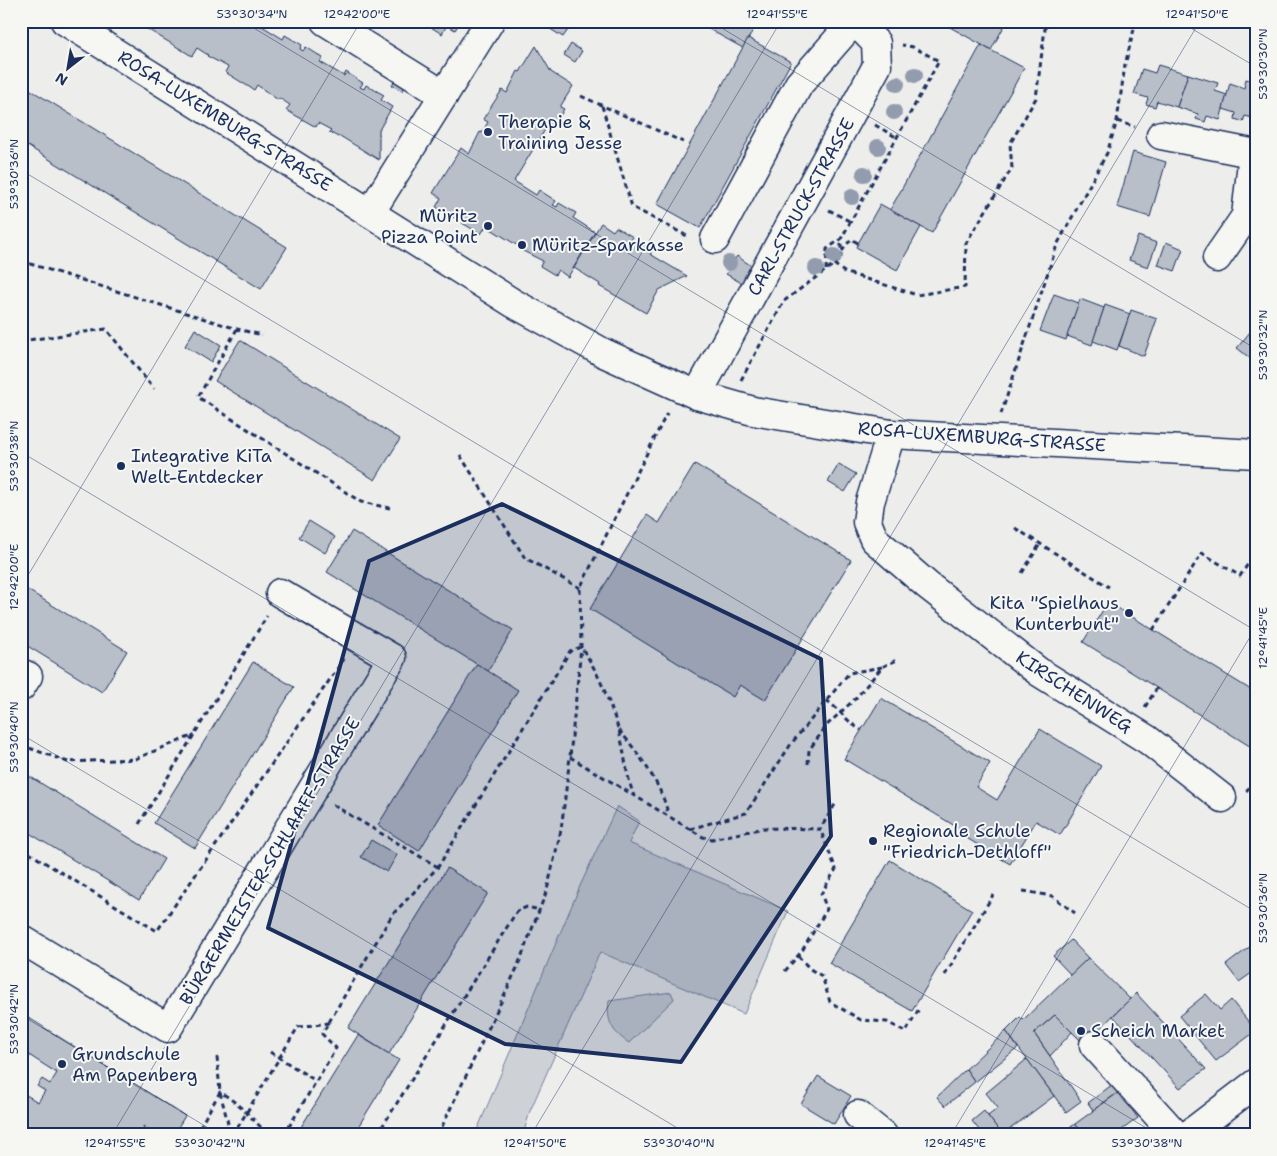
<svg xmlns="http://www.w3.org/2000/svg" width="1277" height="1156" viewBox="0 0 1277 1156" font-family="'Shantell Sans',sans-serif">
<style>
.green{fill:#ced2d7;stroke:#74809a}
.building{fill:#b9bfc8;stroke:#1b2f5e}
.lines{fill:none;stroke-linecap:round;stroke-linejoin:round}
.minor-casing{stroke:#1b2f5e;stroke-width:31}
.path{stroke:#1b2f5e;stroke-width:3;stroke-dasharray:5 4;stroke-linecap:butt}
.minor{stroke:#f6f6f2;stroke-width:28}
.tree{fill:#929cae}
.marked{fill:#1b2f5e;fill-opacity:0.2;stroke:#1b2f5e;stroke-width:4;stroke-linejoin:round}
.ticks{fill:none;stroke:#1b2f5e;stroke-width:1;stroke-opacity:0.45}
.poi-dot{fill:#1b2f5e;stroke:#f6f6f2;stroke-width:2}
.labels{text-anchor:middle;stroke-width:4;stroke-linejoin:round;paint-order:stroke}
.street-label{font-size:18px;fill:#1b2f5e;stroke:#f6f6f2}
.poi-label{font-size:18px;fill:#1b2f5e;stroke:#f6f6f2;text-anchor:start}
.neatline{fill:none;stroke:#1b2f5e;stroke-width:2}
.ticks-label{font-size:12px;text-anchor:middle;fill:#1b2f5e}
</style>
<rect width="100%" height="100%" fill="#edeeec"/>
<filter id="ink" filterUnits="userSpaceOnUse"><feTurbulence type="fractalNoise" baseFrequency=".02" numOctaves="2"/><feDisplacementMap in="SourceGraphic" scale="10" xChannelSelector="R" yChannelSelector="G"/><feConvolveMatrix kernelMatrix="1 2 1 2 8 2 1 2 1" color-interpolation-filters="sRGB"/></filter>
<g filter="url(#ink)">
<!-- green -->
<g class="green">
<path d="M617 806 639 821 629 843 788 911 744 1014 600 952 530 1111 523 1135H475L580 886Z"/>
<path d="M671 992 674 999 629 1043C612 1032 606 1021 609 1001Z"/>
</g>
<!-- building -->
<g class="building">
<path d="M152 21H254L283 39 285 35 302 45 300 49 303 51 306 47 323 58 320 62 344 76 346 72 363 83 360 87 364 89 366 85 384 95 381 100 392 107 379 130V160L340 136 338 137 329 132 331 130 318 123 316 127 286 110 290 105 279 98 278 100 257 85 254 90 225 72 228 67 207 56 208 55 197 48 192 56 147 29Z"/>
<path d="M421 21H461L455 30 447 25 442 34Z"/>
<path d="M551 21H561L570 27 563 37 547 27Z"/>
<path d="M694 21H758L743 48Z"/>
<path d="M939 21H1007L991 50Z"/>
<path d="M748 38 791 62 700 228 657 204Z"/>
<path d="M571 44 582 51 575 62 564 55Z"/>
<path d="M981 45 1024 68 932 233 890 210Z"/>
<path d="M536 46 551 72 573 86 560 107 564 109 554 126 549 123 514 181 536 195 539 190 556 201 553 205 557 207 559 203 576 213 573 218 595 232 568 277 558 270 555 275 540 266 543 261 521 250 523 249 486 226 481 234 462 223 464 220 457 215 455 218 436 207 441 198 433 193 461 148 469 154 480 132 482 133 488 122 483 119 502 90 507 93 518 71 520 72Z"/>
<path d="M1158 65 1188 74 1177 107 1157 101 1155 107 1146 104 1148 98 1134 94 1142 69 1155 73Z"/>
<path d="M401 69 411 75 402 91 392 85Z"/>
<path d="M1188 74 1218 83 1215 91 1227 95 1220 120 1207 116 1205 122 1196 119 1198 114 1177 107Z"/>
<path d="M1246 79 1256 82V119L1245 116 1243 122 1235 119 1236 113 1223 109 1230 83 1244 88Z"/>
<path d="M21 84 287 247 261 289 21 142Z"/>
<path d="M1133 152 1166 162 1150 217 1117 207Z"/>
<path d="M880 204 921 227 897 270 856 247Z"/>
<path d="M601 223 613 231 616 227 633 237 630 241 633 243 636 239 653 249 650 254 687 276 659 290 646 313 599 286 600 284 574 268Z"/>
<path d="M1138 236 1157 243 1148 267 1129 260Z"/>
<path d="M1166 242 1183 249 1175 271 1158 265Z"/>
<path d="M737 256 753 267 743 284 726 274Z"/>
<path d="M1054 294 1079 303 1066 340 1040 331Z"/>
<path d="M1080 299 1104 308 1092 345 1067 336Z"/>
<path d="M1105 305 1130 314 1117 350 1093 341Z"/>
<path d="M1131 310 1157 319 1144 356 1119 346Z"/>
<path d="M195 329 221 345 211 362 185 346Z"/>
<path d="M1250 332 1256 337V363L1237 348Z"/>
<path d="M240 340 400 439 375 480 215 381Z"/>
<path d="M695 464 851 560 765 700 740 685 733 697 590 609 647 515 659 523Z"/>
<path d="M839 464 856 474 845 492 828 482Z"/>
<path d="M309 521 335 537 325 553 299 537Z"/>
<path d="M352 531 513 630 488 671 327 572Z"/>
<path d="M21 586 127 651 102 692 21 642Z"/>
<path d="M1108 602 1256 693V750L1083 642Z"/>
<path d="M253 662 294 687 195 848 154 823Z"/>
<path d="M477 664 518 690 419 851 378 825Z"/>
<path d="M881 698 990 763 976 787 997 800 1040 729 1101 766 1060 835 1036 821 1010 864 953 830 955 826 844 759Z"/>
<path d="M21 771 164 859 139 900 21 828Z"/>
<path d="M371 840 397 855 387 872 361 857Z"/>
<path d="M890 860 972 910 912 1011 829 963Z"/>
<path d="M447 868 488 893 389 1054 348 1028Z"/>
<path d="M1071 940 1088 958 1071 975 1053 956Z"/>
<path d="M1256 942V970L1239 982 1226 965Z"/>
<path d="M1088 958 1130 999 1084 1044 1055 1015 1034 1033 1081 1101 1066 1112 1006 1031 1020 1017 1023 1020Z"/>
<path d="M1136 993 1206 1069 1180 1088 1113 1016Z"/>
<path d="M1206 994 1220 1010 1231 1000 1256 1031 1216 1061 1179 1016Z"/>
<path d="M21 1013 185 1116 173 1135H156L143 1126 145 1135H21V1092L38 1102 45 1091 37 1086 42 1079 50 1084 57 1073 21 1050Z"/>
<path d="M1055 1015 1072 1032 1050 1056 1034 1033Z"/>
<path d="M1006 1031 1018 1048 975 1082 966 1069Z"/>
<path d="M358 1035 399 1060 353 1135H296Z"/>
<path d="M1027 1059 1054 1096 1002 1135 988 1116 998 1108 986 1093Z"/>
<path d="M966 1069 975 1082 945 1106 937 1097Z"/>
<path d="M818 1076 851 1096 834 1124 801 1104Z"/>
<path d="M1113 1084 1119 1092 1093 1110 1088 1103Z"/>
<path d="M1119 1092 1138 1118 1115 1135H1083L1075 1124Z"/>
<path d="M984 1111 1001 1133 998 1135H983L972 1121Z"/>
<path d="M1075 1124 1083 1135H1060Z"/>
</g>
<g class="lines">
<defs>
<g id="minor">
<path d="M65 21 513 303 604 353 697 395 753 411 891 434 1256 454"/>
<path d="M325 21 444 95"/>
<path d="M1161 135 1256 154"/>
<path d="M370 213 490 21"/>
<path d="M715 239 799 84 854 21"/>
<path d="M1217 258 1246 216 1253 153"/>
<path d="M697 395 877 66 876 43 855 21"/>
<path d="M891 434 870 502 867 522 874 539 927 585 1039 672 1148 740 1222 798"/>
<path d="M21 673 28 676 21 687"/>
<path d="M21 939 168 1028 392 658 280 593"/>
<path d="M1094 1045 1176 1135"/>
<path d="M858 1115 883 1135"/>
<path d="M1188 1135 1256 1083"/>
</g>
</defs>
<!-- minor casing -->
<use href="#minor" class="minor-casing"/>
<!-- path -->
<g class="path">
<path d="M581 96 683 142"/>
<path d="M602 106 632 207 689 237"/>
<path d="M1117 121 1135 127"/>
<path d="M875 125 896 137"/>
<path d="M829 210 851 222"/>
<path d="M842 251 851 239 858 243"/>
<path d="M21 261 237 329 262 335"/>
<path d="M834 264 844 272 917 295 965 287 966 243 1012 168 1010 144 1036 98 1046 21"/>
<path d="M826 270 827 249 841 239 939 61 913 47 902 45"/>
<path d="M237 329 198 397 361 502 390 508"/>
<path d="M21 341 106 329 154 389"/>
<path d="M741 380 784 301 841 259V239"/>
<path d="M1001 414 1057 245 1107 153 1117 121 1125 65 1136 21"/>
<path d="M460 455 525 558 580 588"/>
<path d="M1015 528 1109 587"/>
<path d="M1022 573 1040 544"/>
<path d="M1153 630 1202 553 1240 576 1256 552"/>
<path d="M826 700C839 709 847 722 861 730"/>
<path d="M1145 707 1157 688"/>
<path d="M619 730C637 751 664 788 668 815"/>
<path d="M21 745 68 762 135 759 194 735"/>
<path d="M570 757 703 837 712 839 764 828 820 829 836 803"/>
<path d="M808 764 809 750 827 725 856 698 882 667 899 659"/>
<path d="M1246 791 1256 781"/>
<path d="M333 805 438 867"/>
<path d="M139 824 267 616"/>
<path d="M690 829 746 813 791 744 849 673 882 667"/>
<path d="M21 848 157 931 344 659"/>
<path d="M1023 891 1052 896 1075 913"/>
<path d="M798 956 810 969 822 976 830 1002 861 1020 887 1022 906 1032 920 1007"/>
<path d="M785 971 802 951 827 909 821 894 836 869 820 829"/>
<path d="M945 975 993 895"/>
<path d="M270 1052 316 1081"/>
<path d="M217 1057 220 1092 231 1135"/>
<path d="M195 1135 220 1092C239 1103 253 1120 269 1135"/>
<path d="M233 1135 298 1027 329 1023"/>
<path d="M284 1135 336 1048 322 1034 392 915 438 867 570 651 581 647C598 671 609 700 618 728 625 750 625 772 634 796"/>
<path d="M377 1135 517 911 527 907 540 910"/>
<path d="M438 1135 517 968 547 890 561 830 570 757 581 647 580 588 667 413"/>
</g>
<!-- minor -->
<use href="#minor" class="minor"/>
</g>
<!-- trees -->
<g class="tree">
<circle cx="915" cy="75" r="8"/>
<circle cx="897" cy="84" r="8"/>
<circle cx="894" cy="112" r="8"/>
<circle cx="878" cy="147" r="8"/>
<circle cx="864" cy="174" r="8"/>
<circle cx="852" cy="197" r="8"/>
<circle cx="834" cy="256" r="8"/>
<circle cx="729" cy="263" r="8"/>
<circle cx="816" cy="268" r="8"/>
</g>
</g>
<!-- marked area -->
<path class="marked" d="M502 504 821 659 831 836 681 1062 505 1044 268 928 369 561Z"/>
<!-- ticks -->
<path class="ticks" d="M242 21 1256 631M710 21 1256 349M1179 21 1256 67M21 170 1256 912M21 452 1158 1135M21 587 361 21M21 734 689 1135M21 1015 220 1135M112 1135 781 21M531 1135 1200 21M951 1135 1256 627"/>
<!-- markers -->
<g class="poi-dot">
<circle cx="488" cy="132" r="5"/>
<circle cx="488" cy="226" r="5"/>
<circle cx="522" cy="245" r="5"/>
<circle cx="121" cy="466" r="5"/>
<circle cx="1129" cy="613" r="5"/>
<circle cx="873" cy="841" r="5"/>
<circle cx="1081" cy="1031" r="5"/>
<circle cx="62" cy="1064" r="5"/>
</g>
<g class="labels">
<!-- street labels -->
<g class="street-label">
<text transform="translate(225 121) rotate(32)" y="6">ROSA-LUXEMBURG-STRASSE</text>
<text transform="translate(801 207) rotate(-61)" y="6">CARL-STRUCK-STRASSE</text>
<text transform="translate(982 437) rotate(4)" y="6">ROSA-LUXEMBURG-STRASSE</text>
<text transform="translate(1074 692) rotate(33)" y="6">KIRSCHENWEG</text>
<text transform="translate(270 861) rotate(-59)" y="6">BÜRGERMEISTER-SCHLAAFF-STRASSE</text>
</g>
<!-- poi labels -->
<g class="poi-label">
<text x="498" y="128">Therapie &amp;<tspan x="498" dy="21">Training Jesse</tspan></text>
<text x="478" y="222" text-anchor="end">Müritz<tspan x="478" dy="21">Pizza Point</tspan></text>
<text x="532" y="251">Müritz-Sparkasse</text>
<text x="131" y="462">Integrative KiTa<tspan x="131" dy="21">Welt-Entdecker</tspan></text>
<text x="1119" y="609" text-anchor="end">Kita "Spielhaus<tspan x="1119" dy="21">Kunterbunt"</tspan></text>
<text x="883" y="837">Regionale Schule<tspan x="883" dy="21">"Friedrich-Dethloff"</tspan></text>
<text x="1091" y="1037">Scheich Market</text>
<text x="72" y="1060">Grundschule<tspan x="72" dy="21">Am Papenberg</tspan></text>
</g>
</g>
<!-- margin -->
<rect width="1277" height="1156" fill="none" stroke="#f6f6f2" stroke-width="55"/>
<!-- north arrow -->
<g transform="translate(68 68) rotate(211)" stroke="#f6f6f2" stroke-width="4" paint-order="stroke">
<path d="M0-4L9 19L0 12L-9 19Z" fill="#1b2f5e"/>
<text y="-8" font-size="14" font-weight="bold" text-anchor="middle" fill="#1b2f5e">N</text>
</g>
<rect x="28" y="28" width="1222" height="1100" class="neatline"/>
<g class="ticks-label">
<text x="252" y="18">53°30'34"N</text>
<text x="357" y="18">12°42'00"E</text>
<text x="777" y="18">12°41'55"E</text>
<text x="1197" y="18">12°41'50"E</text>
<text transform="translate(1263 64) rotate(-90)" y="4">53°30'30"N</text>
<text transform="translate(14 174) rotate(-90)" y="4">53°30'36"N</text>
<text transform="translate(1263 345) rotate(-90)" y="4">53°30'32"N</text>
<text transform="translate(14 456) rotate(-90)" y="4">53°30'38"N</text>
<text transform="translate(14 577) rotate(-90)" y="4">12°42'00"E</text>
<text transform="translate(1263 638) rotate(-90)" y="4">12°41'45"E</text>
<text transform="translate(14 737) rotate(-90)" y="4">53°30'40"N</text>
<text transform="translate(1263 908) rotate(-90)" y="4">53°30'36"N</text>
<text transform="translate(14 1019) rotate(-90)" y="4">53°30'42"N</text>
<text x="115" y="1147">12°41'55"E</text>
<text x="210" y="1147">53°30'42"N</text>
<text x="535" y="1147">12°41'50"E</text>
<text x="679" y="1147">53°30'40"N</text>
<text x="955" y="1147">12°41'45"E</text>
<text x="1147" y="1147">53°30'38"N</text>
</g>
</svg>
